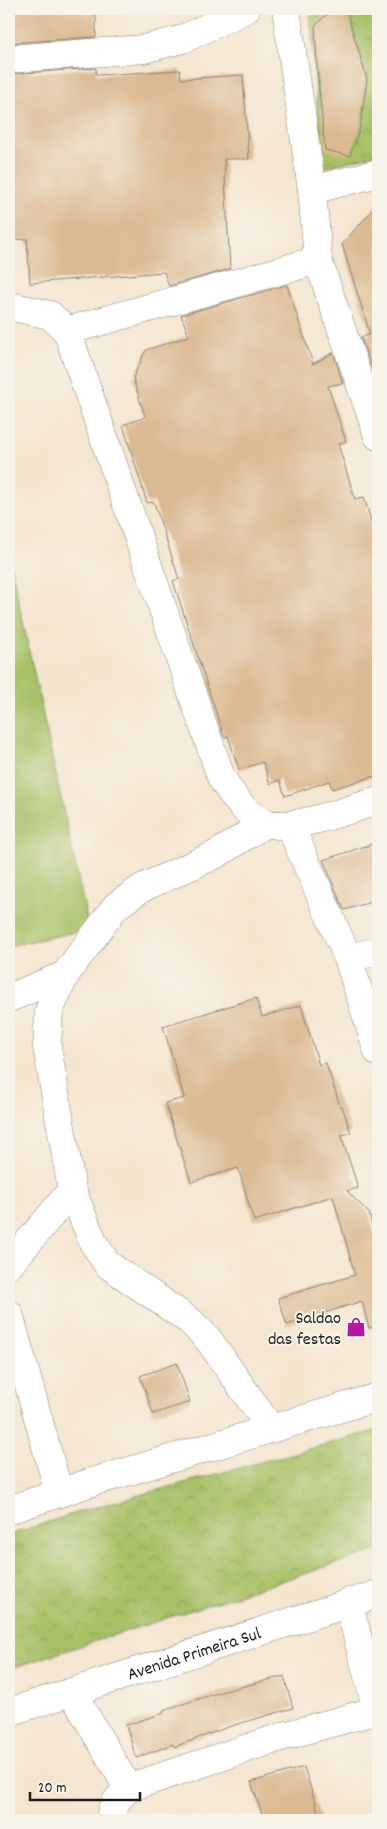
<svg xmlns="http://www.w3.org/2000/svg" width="387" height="1829" viewBox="0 0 387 1829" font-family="Dekko,sans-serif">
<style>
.grass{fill:#a8c166;stroke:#626e41}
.park{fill:url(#park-crowns);stroke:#626e41}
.building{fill:#dbb992}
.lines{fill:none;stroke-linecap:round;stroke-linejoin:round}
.minor-casing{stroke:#888076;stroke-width:29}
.major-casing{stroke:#888076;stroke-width:29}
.minor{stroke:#fff;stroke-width:28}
.major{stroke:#fff;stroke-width:28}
.labels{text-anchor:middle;stroke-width:4;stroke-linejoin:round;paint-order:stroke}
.poi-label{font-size:18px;fill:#1c1c1c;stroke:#f7f3e8;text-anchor:end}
.street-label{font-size:18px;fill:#1c1c1c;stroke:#f7f3e8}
</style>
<defs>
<pattern id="park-crowns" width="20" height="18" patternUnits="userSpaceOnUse" patternTransform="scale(1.25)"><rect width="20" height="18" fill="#a8c166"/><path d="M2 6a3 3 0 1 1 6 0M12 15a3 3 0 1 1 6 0" fill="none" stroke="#90a558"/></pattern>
</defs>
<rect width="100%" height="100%" fill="#f7f3e8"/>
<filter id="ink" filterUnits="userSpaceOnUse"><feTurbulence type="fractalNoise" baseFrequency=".02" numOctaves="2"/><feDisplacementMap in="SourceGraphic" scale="10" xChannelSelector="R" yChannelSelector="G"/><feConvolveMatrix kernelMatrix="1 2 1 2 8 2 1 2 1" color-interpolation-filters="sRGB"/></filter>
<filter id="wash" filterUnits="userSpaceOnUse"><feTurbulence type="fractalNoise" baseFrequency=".0096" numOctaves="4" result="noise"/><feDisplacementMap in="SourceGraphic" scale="20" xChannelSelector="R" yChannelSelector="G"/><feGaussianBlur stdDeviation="1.12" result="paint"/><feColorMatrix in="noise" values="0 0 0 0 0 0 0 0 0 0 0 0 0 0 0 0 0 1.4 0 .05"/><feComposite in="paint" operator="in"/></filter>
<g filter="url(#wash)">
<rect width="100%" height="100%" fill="#f4e5cf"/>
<!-- grass -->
<path class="grass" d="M9 557 89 929 9 946Z"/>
<!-- park -->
<g class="park">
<path d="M310 9H378V154L322 168Z"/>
<path d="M378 1430V1550L9 1669V1535L85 1510Z"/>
</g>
<g id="blocks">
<!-- building -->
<g class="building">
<path d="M9 9H96V37L9 43Z"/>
<path d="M339 9H346L367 79 360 127 350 156 325 150 317 68 315 26 326 15Z"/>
<path d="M96 68V74L99 75 180 70 181 79 243 75 249 159H224L230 269 169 286 164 272 30 283 27 239 9 240V74Z"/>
<path d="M378 204V377L375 378 361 338 370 334 342 244Z"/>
<path d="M287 285 313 364 333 353 343 383 328 386 346 441 338 444 355 499 364 497 378 545V775L332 789 329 781 285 796 280 780 270 784 263 762 239 770 228 736 224 737 173 581 179 579 154 502 147 503 123 425 145 417 133 378 146 350 189 336 181 315Z"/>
<path d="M378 842V900L344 910 323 860Z"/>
<path d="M256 998 262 1017 301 1005 319 1065 326 1063 340 1106H342L351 1133 341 1135 358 1188 347 1191 369 1213 378 1247V1327L369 1328 362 1301 287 1325 278 1298 355 1275 333 1196 254 1221 238 1168 191 1182 165 1103 184 1098 163 1026Z"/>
<path d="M177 1363 190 1402 153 1414 140 1376Z"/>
<path d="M284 1676 293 1708 231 1726 174 1747 173 1744 136 1758 126 1725 164 1713 163 1710 221 1692Z"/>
<path d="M304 1767 321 1820H264L251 1782Z"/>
</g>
</g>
</g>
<g filter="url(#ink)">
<use href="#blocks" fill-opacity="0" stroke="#888076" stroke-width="1"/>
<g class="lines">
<defs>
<g id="minor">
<path d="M286 9 312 190 318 260 378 436"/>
<path d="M9 59 144 49 183 39 246 9"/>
<path d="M312 190 378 173"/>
<path d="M9 306 50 315 67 331 221 777C232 795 245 815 266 823 291 832 352 808 378 801"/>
<path d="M67 331 318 260"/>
<path d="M266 823 217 854 142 888 116 906 65 975 49 1011 47 1047 72 1190 93 1242 107 1264 190 1321 208 1339 271 1429"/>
<path d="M290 826 348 958"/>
<path d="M378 951 348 958 378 1052"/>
<path d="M9 998 65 975"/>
<path d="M9 1265 72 1190"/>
<path d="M9 1314 59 1493"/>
<path d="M348 1602 378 1713"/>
<path d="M72 1692 128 1788"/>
<path d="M110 1820C111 1805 118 1799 128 1788L284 1736 378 1710"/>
</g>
<g id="major">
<path d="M9 1510 89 1483 378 1397"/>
<path id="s1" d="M9 1712 378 1594"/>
</g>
</defs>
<!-- minor casing -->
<use href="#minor" class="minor-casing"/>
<!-- major casing -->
<use href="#major" class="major-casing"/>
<!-- minor -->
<use href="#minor" class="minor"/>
<!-- major -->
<use href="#major" class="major"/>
</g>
</g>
<!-- icons -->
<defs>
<symbol id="shop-bare" viewBox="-9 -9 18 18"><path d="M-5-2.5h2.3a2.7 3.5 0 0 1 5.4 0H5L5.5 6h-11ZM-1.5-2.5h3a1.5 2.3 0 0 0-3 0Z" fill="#b5179e" stroke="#f7f3e8" stroke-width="2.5" paint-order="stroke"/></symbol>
</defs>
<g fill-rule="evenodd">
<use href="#shop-bare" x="342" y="1313" width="28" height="28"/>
</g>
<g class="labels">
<!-- poi labels -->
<g class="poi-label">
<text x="341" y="1323">Saldao<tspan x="341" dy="21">das festas</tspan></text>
</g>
<!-- street labels -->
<g class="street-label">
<text dy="6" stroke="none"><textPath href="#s1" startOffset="194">Avenida Primeira Sul</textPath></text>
</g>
</g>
<!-- margin -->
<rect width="387" height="1829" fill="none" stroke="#f7f3e8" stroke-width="30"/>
<!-- scale -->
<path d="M30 1792v8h110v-8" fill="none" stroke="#1c1c1c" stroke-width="2.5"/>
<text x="38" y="1792" font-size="15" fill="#1c1c1c" stroke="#f7f3e8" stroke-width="4" paint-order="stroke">20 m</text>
</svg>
